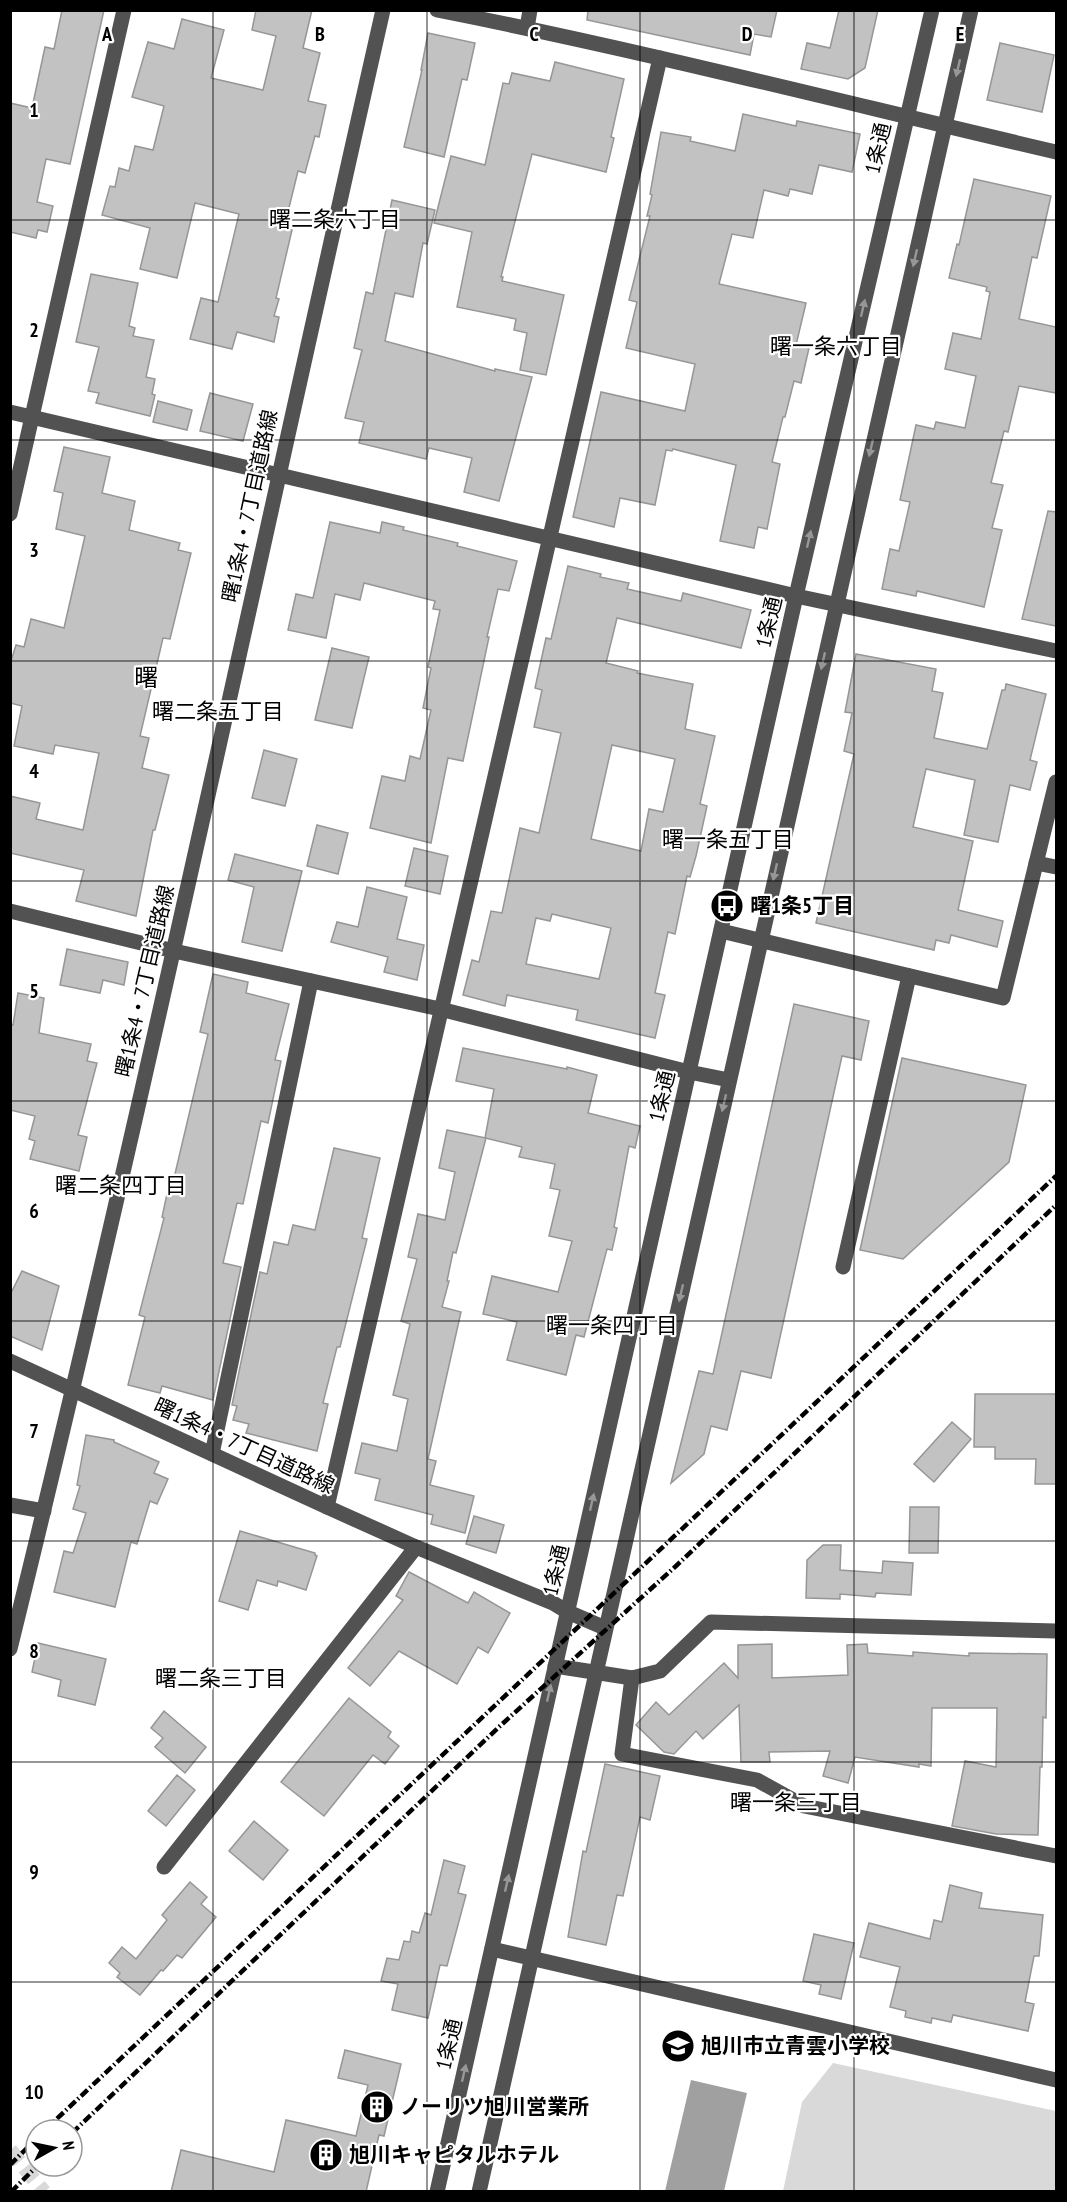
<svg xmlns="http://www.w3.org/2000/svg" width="1067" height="2202" viewBox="0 0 1067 2202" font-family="'PT Sans Narrow','Noto Sans JP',sans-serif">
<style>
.green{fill:#d9d9d9}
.water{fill:#a0a0a0}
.building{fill:#c2c2c2;stroke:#969696;stroke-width:1.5;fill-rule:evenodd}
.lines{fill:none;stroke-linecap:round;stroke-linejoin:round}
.minor-tunnel{stroke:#d9d9d9;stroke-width:15;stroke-dasharray:15 8;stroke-linecap:butt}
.minor{stroke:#525252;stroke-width:15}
.rail{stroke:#000;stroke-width:4.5;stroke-dasharray:9 3 1.5 3;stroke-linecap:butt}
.oneway{fill:#979797}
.grid{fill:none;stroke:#000;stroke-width:1.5;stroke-opacity:0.55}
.labels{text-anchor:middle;stroke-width:4.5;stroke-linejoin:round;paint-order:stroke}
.street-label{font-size:21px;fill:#000;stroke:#fff}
.poi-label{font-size:21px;font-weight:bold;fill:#000;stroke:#fff;text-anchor:start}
.neighbourhood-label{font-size:22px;fill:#000;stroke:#fff}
.quarter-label{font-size:24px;fill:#000;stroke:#fff}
.grid-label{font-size:20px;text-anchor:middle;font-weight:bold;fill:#000;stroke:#fff;stroke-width:4.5;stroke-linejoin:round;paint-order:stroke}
</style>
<rect width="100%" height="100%" fill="#fff"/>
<!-- green -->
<path class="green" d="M833 2063 1056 2111V2191H783L802 2102Z"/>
<!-- water -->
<path class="water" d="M691 2080 747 2093 724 2191H665Z"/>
<!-- building -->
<g class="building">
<path d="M62 10H104L70 164 46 159 37 202 53 206 47 232 38 230 36 238 10 232V103L32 108 45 47 54 49Z"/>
<path d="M256 10H312L303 48 320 53 308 101 326 105 319 137 315 136 305 173 298 171 284 228 292 230 276 298 279 299 274 316 279 317 274 342 237 332 232 349 190 339 201 298 218 302 239 214 195 203 177 278 140 269 150 228 102 215 110 186 115 187 119 168 129 171 135 146 153 150 164 106 132 97 148 42 174 49 182 19 224 30 211 78 263 90 276 36 252 30Z"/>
<path d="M588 10H777L771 37 754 34 750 55 587 20Z"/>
<path d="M839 10H878L865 68 848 79 801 69 807 43 830 48Z"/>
<path d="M428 33 475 43 467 80 462 79 444 157 404 147 422 70H421Z"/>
<path d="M1000 43 1054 55 1042 112 987 100Z"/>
<path d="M555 62 624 79 611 137 614 138 606 172 532 154 501 277H503L502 281 564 295 546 375 520 370 527 333 514 330 516 319 457 307 472 232 434 223 451 156 485 165 503 83 509 84 512 73 550 81Z"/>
<path d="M743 114 796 126 797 121 860 134 852 172 819 165 812 194 790 189 788 196 764 190 753 238 732 234 719 284 806 303 796 345 809 348 801 383 794 381 785 417H783L772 462 780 464 767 529 758 527 754 548 720 541 736 465 673 449 672 451 666 450 655 505 620 498 614 527 573 517 601 392 685 411 695 364 626 348 637 302 629 300 650 216H647L652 195 650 194 661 132 691 137 690 141 735 151Z"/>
<path d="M974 179 1051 196 1037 258 1032 257 1019 319 1056 327V393L1019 386 1008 432 1004 431 991 483 1003 485 992 528 1002 530 984 607 917 591 916 596 882 589 890 549 899 551 910 502 900 500 916 425 934 429 936 422 965 428 976 376 945 369 953 333 981 339 990 292 986 291 987 287 949 278 957 244 959 245Z"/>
<path d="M392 200 435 210 427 244 423 243 413 297 395 293 385 341 495 371V369L532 377 499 501 464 492 472 458 429 448 426 459 359 443 364 422 345 418 362 350 354 348 366 292 373 294Z"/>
<path d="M91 274 138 283 129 326 135 328 133 336 154 340 146 377 155 379 152 394 155 395 150 416 96 403 99 393 88 391 99 347 76 342Z"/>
<path d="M210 393 253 404 243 441 200 431Z"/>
<path d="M158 401 192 410 187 430 153 422Z"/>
<path d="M64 447 110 457 102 493 135 501 129 530 180 543 178 550 191 553 170 639 163 638 140 736 149 738 142 768 169 775 155 830H153L136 916 76 901 84 870 10 853V796L40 803 36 819 83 830 99 753 55 745 53 754 14 746 22 706 10 703V664L16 645 24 647 31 619 64 628 85 536 56 529 63 493 54 491Z"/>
<path d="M1048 511 1056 512V626L1022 619Z"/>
<path d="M330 522 380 533 382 522 404 527 403 530 458 543 457 546 517 561 509 591 498 589 487 637H489L463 761 448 758 431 843 370 828 382 776 405 781 410 756 420 759 431 710 423 708 431 668 428 667 440 610 433 609 435 601 364 583 360 600 335 594 326 638 288 630 296 594 313 598Z"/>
<path d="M568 566 601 574 600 577 629 583 627 589 681 601 683 593 751 610 741 648 617 618 606 663 638 671 637 673 693 684 685 729 715 736 700 804 707 806 696 856 690 877 687 876 675 934 668 932 655 993 665 995 655 1038 576 1020 578 1010 507 995 505 1006 463 995 472 960 479 962 491 911 502 913 520 828 539 833 561 733 534 727 542 690 535 688 546 638 551 639ZM612 745 675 759 663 812 649 809 641 851 591 839ZM552 914 611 928 599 979 526 964 536 918 550 921Z"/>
<path d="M332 648 369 657 352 728 315 720Z"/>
<path d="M856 654 936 669 932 691 943 693 934 738 987 749 1002 690H1005L1006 684 1046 694 1030 760 1037 762 1030 790 1010 785 998 842 964 835 975 780 926 769 913 827 973 841 958 910 1003 921 997 947 951 935 949 943 936 940 934 950 816 923 854 754 844 751 852 713 845 712Z"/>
<path d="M264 750 297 759 285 806 252 798Z"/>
<path d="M317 825 348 833 338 874 307 866Z"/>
<path d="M414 848 448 856 440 894 405 886Z"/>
<path d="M235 854 302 871 282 951 242 942 254 887 228 880Z"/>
<path d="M367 887 407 897 397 939 424 945 417 980 384 972 388 957 331 942 337 922 358 927Z"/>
<path d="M67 949 128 962 124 985 103 980 100 993 60 985Z"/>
<path d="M213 974 248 982 246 993 289 1004 275 1060 281 1061 268 1123 261 1121 243 1204 237 1203 223 1263 241 1267 213 1400 162 1386 160 1393 128 1385 145 1317 139 1315 164 1218 162 1217 167 1194 170 1195 208 1034 200 1032Z"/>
<path d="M18 993 44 998 39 1033 91 1044 87 1061 97 1063 78 1135 87 1137 79 1171 30 1159 35 1141 29 1139 35 1116 10 1110V1024L13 1025Z"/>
<path d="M794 1004 869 1021 861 1060 842 1056 771 1378 741 1371 727 1430 711 1426 704 1454 671 1483 699 1371 713 1374Z"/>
<path d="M463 1048 567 1069V1067L597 1075 588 1113 640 1126 635 1148 629 1146 614 1227 617 1228 612 1250 607 1249 584 1337 576 1335 566 1375 507 1360 517 1322 483 1314 492 1276 558 1292 572 1241 549 1236 560 1190 550 1188 555 1164 519 1157 522 1147 485 1138 494 1089 456 1081Z"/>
<path d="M902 1058 1026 1085 1009 1162 903 1259 860 1250Z"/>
<path d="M447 1130 486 1138 456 1253 453 1252 447 1281H449L442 1307 461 1312 428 1459 436 1461 430 1485 474 1496 465 1533 431 1524 433 1515 375 1500 380 1479 355 1473 362 1443 397 1451 408 1399 393 1395 410 1324 401 1321 417 1259 408 1257 418 1214 445 1220 455 1172 439 1168Z"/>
<path d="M334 1148 380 1158 362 1238 367 1239 340 1347H337L323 1403 328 1404 317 1451 246 1433 249 1424 233 1420 237 1406 232 1405 260 1272 267 1274 274 1242 288 1245 293 1225 315 1230Z"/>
<path d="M22 1271 59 1286 42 1350 10 1336V1295Z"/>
<path d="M975 1394H1056V1484H1035L1036 1459H995V1447H974Z"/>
<path d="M952 1422 971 1439 934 1482 914 1464Z"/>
<path d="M86 1435 114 1440V1442L159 1462 154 1473 168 1479 157 1504 150 1501 137 1544 131 1542 115 1607 54 1592 64 1551 73 1553 86 1513 73 1509 80 1486 77 1485Z"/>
<path d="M910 1507H939L938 1553H909Z"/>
<path d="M474 1516 504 1525 496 1553 466 1544Z"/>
<path d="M240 1531 315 1553V1555L317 1556 306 1590 278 1581 277 1586 257 1580 248 1610 219 1601Z"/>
<path d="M823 1545H841L840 1570 882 1573 883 1561 913 1563 911 1595 876 1593 875 1597 840 1594V1599L806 1598 807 1560Z"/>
<path d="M409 1572 468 1603 474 1592 510 1613 488 1653 478 1647 457 1684 399 1651 370 1686 348 1668 403 1600 396 1596Z"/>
<path d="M38 1643 106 1659 95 1705 58 1696 61 1680 32 1672Z"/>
<path d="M772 1644V1678L848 1675 847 1645 867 1644 868 1653 913 1656V1652L969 1656V1653L1047 1654 1046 1718 1043 1717 1042 1767H1040L1038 1835 996 1834 952 1826 965 1761 996 1767 997 1708H932L931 1766 919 1764V1767L855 1757 848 1783 823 1776 830 1751 769 1752 770 1762H741L739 1705 703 1739 696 1731 674 1754 664 1752 636 1725 656 1702 669 1715 724 1663 738 1678V1645Z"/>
<path d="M349 1698 391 1732 388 1737 399 1746 385 1764 373 1755 324 1816 281 1782Z"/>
<path d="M164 1711 206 1747 185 1773 155 1747 163 1738 151 1728Z"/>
<path d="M605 1764 660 1776 650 1820 640 1817 623 1896 617 1895 606 1945 568 1937 583 1851 586 1852Z"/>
<path d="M177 1775 195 1790 166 1826 148 1811Z"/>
<path d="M254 1821 288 1850 263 1880 229 1851Z"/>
<path d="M444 1860 465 1866 458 1893 466 1895 447 1966 440 1965 428 2018 392 2010 398 1984 381 1981 387 1958 399 1960 404 1941 410 1942 412 1931 419 1933 425 1913 431 1915Z"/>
<path d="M190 1882 207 1897 201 1904 216 1917 182 1958 177 1955 163 1971 161 1970 140 1995 117 1977 120 1973 109 1963 122 1947 136 1959 167 1920 162 1915Z"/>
<path d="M950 1885 982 1893 979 1908 1043 1915 1039 1956H1034L1025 2002 1034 2004 1028 2031 953 2015 951 2022 932 2018 931 2023 905 2017 906 2011 890 2007 900 1967 860 1957 869 1923 930 1939 934 1920 942 1922Z"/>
<path d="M814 1934 854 1943 841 1999 819 1994 821 1985 803 1981Z"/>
<path d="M345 2050 401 2064 384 2136 379 2135 366 2192H171L181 2150 274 2172 286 2120 356 2136 368 2085 338 2078Z"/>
</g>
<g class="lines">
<!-- minor-tunnel -->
<path class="minor-tunnel" d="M10 2150 44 2192"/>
<!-- minor -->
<g class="minor">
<path d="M437 10C645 51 850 104 1056 152"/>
<path d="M527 28 530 10"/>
<path d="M10 412 796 596 1056 651"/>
<path d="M10 514 124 10"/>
<path d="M1036 863 1056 867"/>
<path d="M10 911 174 951 440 1009 689 1072 729 1080"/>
<path d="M721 931 1003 998 1056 782"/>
<path d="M843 1267 909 976"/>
<path d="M10 1361 327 1507 416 1547 553 1603 568 1612 605 1628"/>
<path d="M212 1454 311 981"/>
<path d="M10 1505 44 1511"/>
<path d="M327 1507 660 58"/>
<path d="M10 1649C144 1105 259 557 383 10"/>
<path d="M555 1666 632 1678 660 1671 711 1622 1056 1631"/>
<path d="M632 1678 622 1754 757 1780 804 1806 1056 1856"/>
<path d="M164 1867 416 1547"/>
<path d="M492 1949 1056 2080"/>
<path d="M437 2192 796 596 932 10"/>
<path d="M479 2192 971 10"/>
</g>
<!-- rail -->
<g class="rail">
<path d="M45 2130 1056 1176"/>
<path d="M72 2133 500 1726 676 1566 1056 1205"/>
<path d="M10 2165 36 2139"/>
<path d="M11 2192 37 2166"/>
</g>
</g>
<!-- one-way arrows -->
<defs><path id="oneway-solid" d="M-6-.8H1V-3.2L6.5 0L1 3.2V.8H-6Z" transform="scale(1.5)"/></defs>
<g class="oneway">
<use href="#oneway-solid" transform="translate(958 68) rotate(103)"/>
<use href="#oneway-solid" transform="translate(915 258) rotate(103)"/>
<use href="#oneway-solid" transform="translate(863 308) rotate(-77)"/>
<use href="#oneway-solid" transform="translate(871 448) rotate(103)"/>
<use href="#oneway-solid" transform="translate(809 539) rotate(-77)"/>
<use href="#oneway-solid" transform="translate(823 661) rotate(103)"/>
<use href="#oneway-solid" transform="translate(775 872) rotate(103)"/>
<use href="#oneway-solid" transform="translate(724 1103) rotate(103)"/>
<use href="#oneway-solid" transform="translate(681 1293) rotate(103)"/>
<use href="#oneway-solid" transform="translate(592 1502) rotate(-77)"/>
<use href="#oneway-solid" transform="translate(549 1693) rotate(-77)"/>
<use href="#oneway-solid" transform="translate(507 1883) rotate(-77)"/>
<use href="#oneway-solid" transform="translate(464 2073) rotate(-77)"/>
</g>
<!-- grid -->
<path class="grid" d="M213 10V2192M427 10V2192M640 10V2192M854 10V2192M10 220H1056M10 440H1056M10 661H1056M10 881H1056M10 1101H1056M10 1321H1056M10 1541H1056M10 1762H1056M10 1982H1056"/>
<!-- icons -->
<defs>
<symbol id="bus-disc" viewBox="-11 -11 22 22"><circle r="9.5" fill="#000" stroke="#fff"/><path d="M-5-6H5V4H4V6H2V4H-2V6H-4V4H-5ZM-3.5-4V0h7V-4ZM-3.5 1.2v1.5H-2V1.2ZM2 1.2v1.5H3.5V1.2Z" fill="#fff"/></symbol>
<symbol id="school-disc" viewBox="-11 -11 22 22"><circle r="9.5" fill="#000" stroke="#fff"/><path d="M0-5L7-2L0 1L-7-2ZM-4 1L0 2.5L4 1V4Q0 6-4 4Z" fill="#fff"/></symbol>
<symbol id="building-disc" viewBox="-11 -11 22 22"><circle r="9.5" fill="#000" stroke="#fff"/><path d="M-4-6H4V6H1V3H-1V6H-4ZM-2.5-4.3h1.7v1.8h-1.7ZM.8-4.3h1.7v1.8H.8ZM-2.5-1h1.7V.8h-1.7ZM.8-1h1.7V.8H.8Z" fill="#fff"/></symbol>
</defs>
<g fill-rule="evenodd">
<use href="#bus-disc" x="708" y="887" width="38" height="38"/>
<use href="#school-disc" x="659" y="2027" width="38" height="38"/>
<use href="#building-disc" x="358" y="2088" width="38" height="38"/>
<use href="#building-disc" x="307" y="2136" width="38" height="38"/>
</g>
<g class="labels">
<!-- street labels -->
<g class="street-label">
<text transform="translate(878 148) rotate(-77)" y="7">1条通</text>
<text transform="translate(250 506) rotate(-78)" y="7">曙1条4・7丁目道路線</text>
<text transform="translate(769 622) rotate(-77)" y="7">1条通</text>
<text transform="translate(145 981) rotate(-77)" y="7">曙1条4・7丁目道路線</text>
<text transform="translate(662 1096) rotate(-77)" y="7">1条通</text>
<text transform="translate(244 1446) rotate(25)" y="7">曙1条4・7丁目道路線</text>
<text transform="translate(556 1570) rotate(-77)" y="7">1条通</text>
<text transform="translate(449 2044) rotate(-77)" y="7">1条通</text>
</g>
<!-- poi labels -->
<g class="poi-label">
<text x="750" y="913">曙1条5丁目</text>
<text x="701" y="2053">旭川市立青雲小学校</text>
<text x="400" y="2114">ノーリツ旭川営業所</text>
<text x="349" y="2162">旭川キャピタルホテル</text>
</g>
<!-- neighbourhood labels -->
<g class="neighbourhood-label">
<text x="335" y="227">曙二条六丁目</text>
<text x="836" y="354">曙一条六丁目</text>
<text x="218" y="719">曙二条五丁目</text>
<text x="728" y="847">曙一条五丁目</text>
<text x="121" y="1193">曙二条四丁目</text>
<text x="612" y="1333">曙一条四丁目</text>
<text x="221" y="1686">曙二条三丁目</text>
<text x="796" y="1810">曙一条三丁目</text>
</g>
<!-- quarter labels -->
<g class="quarter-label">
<text x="146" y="686">曙</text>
</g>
</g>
<g class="grid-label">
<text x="107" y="41">A</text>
<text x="320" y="41">B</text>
<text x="534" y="41">C</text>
<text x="747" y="41">D</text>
<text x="960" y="41">E</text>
<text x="34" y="117">1</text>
<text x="34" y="337">2</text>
<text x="34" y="557">3</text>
<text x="34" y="778">4</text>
<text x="34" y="998">5</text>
<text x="34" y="1218">6</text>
<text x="34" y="1438">7</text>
<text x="34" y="1658">8</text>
<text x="34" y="1879">9</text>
<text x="34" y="2099">10</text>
</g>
<!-- border -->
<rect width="1067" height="2202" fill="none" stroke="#000000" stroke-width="24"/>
<!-- north arrow -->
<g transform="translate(54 2148) rotate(81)"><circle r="28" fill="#ffffff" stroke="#999999" stroke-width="1.5"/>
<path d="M0-4.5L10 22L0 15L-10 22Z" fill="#000000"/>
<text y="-9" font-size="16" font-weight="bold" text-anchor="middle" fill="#000000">N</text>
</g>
</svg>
